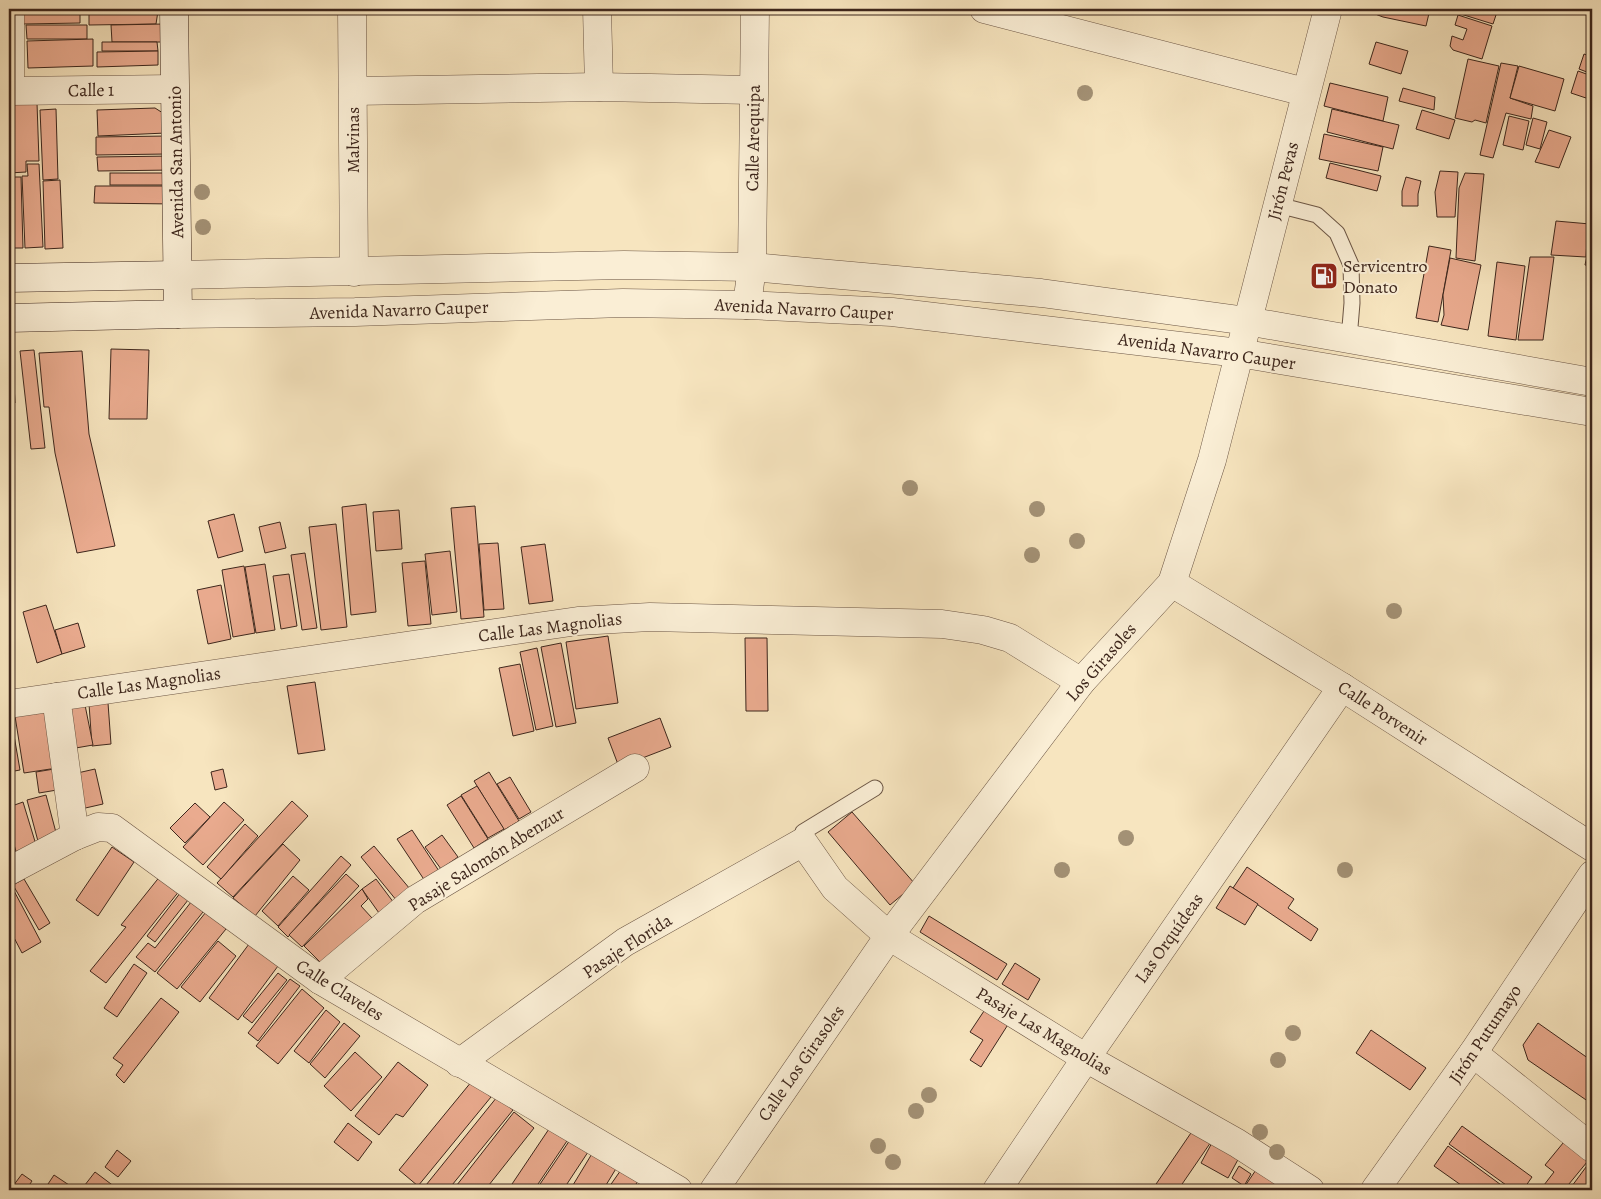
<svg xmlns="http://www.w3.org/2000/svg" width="1601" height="1199" viewBox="0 0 1601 1199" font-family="Alegreya,serif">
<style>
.building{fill:#eaab8f;stroke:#3d261c}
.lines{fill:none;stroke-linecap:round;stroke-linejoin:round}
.service-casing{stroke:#6c5645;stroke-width:17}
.minor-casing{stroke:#6c5645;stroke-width:29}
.tertiary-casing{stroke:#6c5645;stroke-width:29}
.secondary-casing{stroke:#3d261c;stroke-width:29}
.service{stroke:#faeed5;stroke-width:15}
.minor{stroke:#faeed5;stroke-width:28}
.tertiary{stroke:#faeed5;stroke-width:28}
.secondary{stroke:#faeed5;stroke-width:28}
.tree{fill:#a39175}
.labels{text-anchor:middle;stroke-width:4;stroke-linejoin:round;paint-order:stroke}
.street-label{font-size:18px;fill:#3d261c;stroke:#faeed5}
.poi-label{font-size:18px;fill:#3d261c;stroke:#faeed5;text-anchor:start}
</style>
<rect width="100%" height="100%" fill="#f7e5bf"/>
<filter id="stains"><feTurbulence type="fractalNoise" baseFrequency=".004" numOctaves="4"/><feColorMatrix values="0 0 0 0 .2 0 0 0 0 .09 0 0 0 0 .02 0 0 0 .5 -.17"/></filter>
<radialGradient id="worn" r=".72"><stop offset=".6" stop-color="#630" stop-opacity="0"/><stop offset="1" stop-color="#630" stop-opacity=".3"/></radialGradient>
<!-- building -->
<g class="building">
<path d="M1362 9H1430L1426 26 1383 17Z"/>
<path d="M1452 9H1498L1493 24 1451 11Z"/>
<path d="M80 10V23L23 24V11Z"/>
<path d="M158 11 156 24 89 25V13Z"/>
<path d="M1458 15 1492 26 1482 59 1453 50 1450 46 1452 36 1463 40 1467 29 1455 25Z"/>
<path d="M164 24V42H112L111 25Z"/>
<path d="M26 25H87V39H27Z"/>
<path d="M93 39V66L28 68 27 41Z"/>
<path d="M102 42H157L158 51H102Z"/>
<path d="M1376 42 1408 51 1401 74 1369 64Z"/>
<path d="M158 51V65L97 67V52Z"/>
<path d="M1584 54 1592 57V74L1579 69Z"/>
<path d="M1468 59 1499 66 1486 123 1475 120 1472 122 1455 118Z"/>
<path d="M1501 63 1518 66 1510 98 1533 106 1531 119 1506 113 1493 158 1480 155Z"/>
<path d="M1519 66 1564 79 1555 111 1510 98Z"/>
<path d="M1578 71 1592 76V100L1571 93Z"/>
<path d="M1330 83 1388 97 1383 121 1324 106Z"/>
<path d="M1403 88 1435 97 1434 110 1399 101Z"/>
<path d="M37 103 39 161H26V172L9 173V104Z"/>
<path d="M155 108 166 115V133L98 136 97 110Z"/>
<path d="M56 109 58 179 43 180 40 110Z"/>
<path d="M1332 109 1399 125 1393 149 1327 132Z"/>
<path d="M1422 110 1455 120 1449 139 1416 129Z"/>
<path d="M1509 116 1529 121 1523 150 1503 145Z"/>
<path d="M1533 118 1547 122 1540 149 1526 145Z"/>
<path d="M1549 130 1571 137 1559 168 1535 162Z"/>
<path d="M1324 134 1383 147 1378 171 1319 159Z"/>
<path d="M167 136V154L96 155V137Z"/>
<path d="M173 156V170L98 171 97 157Z"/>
<path d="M1330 163 1381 176 1377 191 1326 178Z"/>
<path d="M27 164H39L43 247 25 248 22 176H28Z"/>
<path d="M1440 171 1458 172 1455 217H1437L1435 192Z"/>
<rect x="110" y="173" width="63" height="12"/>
<path d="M1465 173 1484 174 1475 261 1456 258 1459 188Z"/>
<path d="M9 177H21L23 248H11Z"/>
<path d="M1406 177 1421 181 1418 194V206H1402V191Z"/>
<path d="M60 180 63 248 45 249 43 181Z"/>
<path d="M95 186H174V204L94 203Z"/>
<path d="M9 190 10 253H9Z"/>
<path d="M1556 221 1590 224 1587 240 1586 257 1551 255Z"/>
<path d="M1592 231V266L1585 265Z"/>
<path d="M1429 246 1451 250 1438 322 1416 318Z"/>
<path d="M1530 257H1554L1543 340H1518Z"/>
<path d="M1450 258 1481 265 1468 330 1441 325 1444 315 1443 295Z"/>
<path d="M1497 262 1525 266 1516 340 1488 336Z"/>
<path d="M9 346H12L15 403H9Z"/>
<path d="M111 349 149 350 147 419H109Z"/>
<path d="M34 350 45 448 31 449 20 351Z"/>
<path d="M82 351 89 434 115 546 77 553 55 453 49 407H44L39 353Z"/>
<path d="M366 504 376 612 351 615 342 507Z"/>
<path d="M475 506 484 617 461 619 451 508Z"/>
<path d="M399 510 402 549 376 551 373 512Z"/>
<path d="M234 514 243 551 218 558 208 521Z"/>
<path d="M280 522 286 548 265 553 259 527Z"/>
<path d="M336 524 347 627 321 630 309 527Z"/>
<path d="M498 543 504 609 484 610 479 544Z"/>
<path d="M545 544 553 601 529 604 521 547Z"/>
<path d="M450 551 457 612 432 615 425 554Z"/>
<path d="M305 553 317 628 302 630 291 555Z"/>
<path d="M425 561 431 624 408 626 402 563Z"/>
<path d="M265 564 275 630 256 633 245 567Z"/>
<path d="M244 566 255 633 233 637 222 570Z"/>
<path d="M289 574 297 626 281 629 273 576Z"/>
<path d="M221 585 231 639 208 644 197 590Z"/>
<path d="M46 605 62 654 37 663 23 612Z"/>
<path d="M78 623 85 647 62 654 55 630Z"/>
<path d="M608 636 618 703 576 709 566 642Z"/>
<path d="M745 638H767L768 711H746Z"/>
<path d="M561 643 576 723 556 727 541 647Z"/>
<path d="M537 648 553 726 536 730 520 652Z"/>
<path d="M520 664 534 731 513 736 499 668Z"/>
<path d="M315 682 325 750 298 754 287 686Z"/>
<path d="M108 703 111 744 92 746 89 704Z"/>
<path d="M85 705 93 745 70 749 62 710Z"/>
<path d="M48 711 57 768 24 773 15 716Z"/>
<path d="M11 718 20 770 9 772V719Z"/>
<path d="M660 718 671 747 619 767 608 738Z"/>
<path d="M60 768 63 789 39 793 36 772Z"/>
<path d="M95 769 103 804 81 809 73 774Z"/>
<path d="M223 769 227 787 215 790 211 772Z"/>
<path d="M489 772 519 821 504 830 474 781Z"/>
<path d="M510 777 531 812 519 819 497 784Z"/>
<path d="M477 786 504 829 488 838 461 795Z"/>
<path d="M46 795 58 840 39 845 27 800Z"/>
<path d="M461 796 488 839 474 848 447 805Z"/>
<path d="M292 801 308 816 233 897 217 883Z"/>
<path d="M23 802 37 848 17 855 9 827V807Z"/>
<path d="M224 802 244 820 203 865 183 847Z"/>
<path d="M195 803 210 817 185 843 170 828Z"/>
<path d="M852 812 915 884 890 905 828 832Z"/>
<path d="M245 824 258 836 221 879 207 867Z"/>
<path d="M412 830 439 871 425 881 397 839Z"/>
<path d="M442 835 458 857 441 869 425 847Z"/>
<path d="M283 844 300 860 255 916 233 898Z"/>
<path d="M374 846 410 889 397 901 361 857Z"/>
<path d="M112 847 134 862 98 916 76 900Z"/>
<path d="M341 856 351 865 288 937 278 927Z"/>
<path d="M1247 867 1294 899 1288 908 1318 929 1311 941 1233 888Z"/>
<path d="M346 874 359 886 302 947 289 935Z"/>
<path d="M161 875 180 890 106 983 90 971 126 927 121 925Z"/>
<path d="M293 876 309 890 278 926 262 911Z"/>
<path d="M24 879 50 923 39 930 13 885Z"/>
<path d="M376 879 394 903 379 913 362 889Z"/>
<path d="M1230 886 1258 904 1245 925 1216 908Z"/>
<path d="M12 887 41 942 22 953 9 928V888Z"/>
<path d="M184 888 192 895 155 942 147 936Z"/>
<path d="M362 889 368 899 361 906 372 918 323 965 304 946Z"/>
<path d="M195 897 207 907 155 972 136 957 148 943 155 948Z"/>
<path d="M206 912 226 929 177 989 157 973Z"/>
<path d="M929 916 1007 964 997 980 920 932Z"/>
<path d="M218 941 236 956 200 1002 181 987Z"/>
<path d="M249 944 278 966 238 1020 209 998Z"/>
<path d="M1015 963 1040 979 1028 1000 1002 984Z"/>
<path d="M134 964 147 973 117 1017 104 1008Z"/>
<path d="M278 973 287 980 252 1023 243 1016Z"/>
<path d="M290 979 300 986 258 1041 248 1033Z"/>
<path d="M302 989 324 1008 278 1064 256 1046Z"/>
<path d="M161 998 179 1012 124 1083 116 1075 123 1065 113 1058Z"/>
<path d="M986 1008 1009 1023 981 1067 970 1060 983 1040 970 1032Z"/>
<path d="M326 1010 340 1022 309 1063 294 1051Z"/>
<path d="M344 1023 360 1036 325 1078 310 1064Z"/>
<path d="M1538 1023 1592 1061V1104L1528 1060 1523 1045Z"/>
<path d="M1371 1030 1426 1068 1410 1090 1356 1053Z"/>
<path d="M355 1052 382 1077 351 1111 324 1086Z"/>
<path d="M398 1062 428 1085 403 1117 396 1114 379 1135 355 1116Z"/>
<path d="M472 1081 491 1097 418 1186 399 1170Z"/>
<path d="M497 1097 513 1110 448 1190H422Z"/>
<path d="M514 1112 534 1128 485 1190H453Z"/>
<path d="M555 1120 573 1132 534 1190H508Z"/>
<path d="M348 1123 372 1142 358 1161 334 1142Z"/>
<path d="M1462 1126 1532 1177 1523 1190H1513L1449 1144Z"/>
<path d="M1195 1127 1213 1139 1178 1190H1152Z"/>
<path d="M574 1134 592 1146 563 1190H536Z"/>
<path d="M1568 1137 1592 1156 1564 1190H1550L1544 1185 1554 1172 1545 1165Z"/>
<path d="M1214 1139 1241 1154 1228 1178 1201 1163Z"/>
<path d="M1448 1146 1508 1190H1468L1434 1166Z"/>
<path d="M117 1150 131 1161 118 1177 105 1167Z"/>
<path d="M593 1152 617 1167 603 1190H570Z"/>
<path d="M1592 1159V1190H1569Z"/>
<path d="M1260 1164 1300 1190H1251L1245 1186Z"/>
<path d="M1239 1166 1251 1174 1244 1186 1232 1178Z"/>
<path d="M623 1167 640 1178 632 1190H607Z"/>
<path d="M95 1172 115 1187 113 1190H81Z"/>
<path d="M22 1174 32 1181 26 1190H10Z"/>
<path d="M54 1175 75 1189 74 1190H44Z"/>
<path d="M646 1178 663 1190H637Z"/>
</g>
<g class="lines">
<defs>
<g id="service">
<path d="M1278 205 1317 215 1337 233 1351 265 1352 303 1349 339"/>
<path d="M803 842V832L875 788"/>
</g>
<g id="minor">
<path d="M352 9 354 272"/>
<path d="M597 9 599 87"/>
<path d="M984 9 1305 92"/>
<path d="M9 91 174 89"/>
<path d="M10 91V9"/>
<path d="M353 91 599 87 753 90"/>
<path d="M747 305 752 267 755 9"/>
<path d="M1172 583 1342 687 1592 847"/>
<path d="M56 697 75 836"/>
<path d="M9 704 578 621 650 617 942 624 983 630 1010 638 1081 682"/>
<path d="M9 871 75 836 98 827 112 828 320 980 678 1190"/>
<path d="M320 980 415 900 635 768"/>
<path d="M1473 1053 1592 1148"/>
<path d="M459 1063 625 942 803 842 835 888 889 936 1086 1058 1237 1143 1310 1190"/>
<path d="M714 1190 889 936 1081 682 1172 583 1212 460 1328 9"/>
<path d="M997 1190 1086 1058 1342 687"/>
</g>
<g id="tertiary">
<path d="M177 275 624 265 752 267 1041 293 1247 321 1592 382"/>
<path d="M178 314 355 312 623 303 747 305 892 312 1239 353 1592 412"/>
<path d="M1375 1190 1473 1053 1592 875"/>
</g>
<g id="secondary">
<path d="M9 278 177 275"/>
<path d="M9 318 178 314 174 9"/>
</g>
</defs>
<!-- service casing -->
<use href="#service" class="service-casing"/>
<!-- minor casing -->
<use href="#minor" class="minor-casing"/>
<!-- tertiary casing -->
<use href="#tertiary" class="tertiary-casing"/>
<!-- secondary casing -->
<use href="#secondary" class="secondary-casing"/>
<!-- service -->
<use href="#service" class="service"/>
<!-- minor -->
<use href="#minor" class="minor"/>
<!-- tertiary -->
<use href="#tertiary" class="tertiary"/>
<!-- secondary -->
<use href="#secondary" class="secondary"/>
</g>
<!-- trees -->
<g class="tree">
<circle cx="1085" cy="93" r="8"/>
<circle cx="202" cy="192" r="8"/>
<circle cx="203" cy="227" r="8"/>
<circle cx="910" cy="488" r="8"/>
<circle cx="1037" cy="509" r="8"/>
<circle cx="1077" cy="541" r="8"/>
<circle cx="1032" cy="555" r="8"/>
<circle cx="1394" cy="611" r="8"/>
<circle cx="1126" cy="838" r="8"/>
<circle cx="1062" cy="870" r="8"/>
<circle cx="1345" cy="870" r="8"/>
<circle cx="1293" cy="1033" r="8"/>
<circle cx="1278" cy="1060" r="8"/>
<circle cx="929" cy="1095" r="8"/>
<circle cx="916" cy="1111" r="8"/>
<circle cx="1260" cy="1132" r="8"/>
<circle cx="878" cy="1146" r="8"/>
<circle cx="1277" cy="1152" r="8"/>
<circle cx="893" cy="1162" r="8"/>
</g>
<!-- icons -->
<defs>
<symbol id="fuel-square" viewBox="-11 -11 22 22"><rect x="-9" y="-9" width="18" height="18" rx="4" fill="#8f2418" stroke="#faeed5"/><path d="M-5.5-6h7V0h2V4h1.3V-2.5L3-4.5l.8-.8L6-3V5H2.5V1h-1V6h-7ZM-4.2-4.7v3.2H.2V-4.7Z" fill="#fff"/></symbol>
</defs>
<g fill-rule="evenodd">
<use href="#fuel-square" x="1308" y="260" width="32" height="32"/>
</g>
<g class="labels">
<!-- street labels -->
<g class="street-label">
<text transform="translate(91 90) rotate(-1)" y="6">Calle 1</text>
<text transform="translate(753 138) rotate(-89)" y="6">Calle Arequipa</text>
<text transform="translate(353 140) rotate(-90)" y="6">Malvinas</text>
<text transform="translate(176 162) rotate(-91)" y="6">Avenida San Antonio</text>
<text transform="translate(1283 181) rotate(-76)" y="6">Jirón Pevas</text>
<text transform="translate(804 309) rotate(3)" y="6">Avenida Navarro Cauper</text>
<text transform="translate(399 310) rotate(-2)" y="6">Avenida Navarro Cauper</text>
<text transform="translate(1207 351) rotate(8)" y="6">Avenida Navarro Cauper</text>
<text transform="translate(550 627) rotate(-7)" y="6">Calle Las Magnolias</text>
<text transform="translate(1101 662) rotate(-49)" y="6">Los Girasoles</text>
<text transform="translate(149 683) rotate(-8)" y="6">Calle Las Magnolias</text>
<text transform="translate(1383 713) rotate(33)" y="6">Calle Porvenir</text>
<text transform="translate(486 859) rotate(-32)" y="6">Pasaje Salomón Abenzur</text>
<text transform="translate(1169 938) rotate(-55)" y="6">Las Orquídeas</text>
<text transform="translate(627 946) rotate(-33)" y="6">Pasaje Florida</text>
<text transform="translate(340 990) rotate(32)" y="6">Calle Claveles</text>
<text transform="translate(1044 1031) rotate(31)" y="6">Pasaje Las Magnolias</text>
<text transform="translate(1485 1034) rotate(-56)" y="6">Jirón Putumayo</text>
<text transform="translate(801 1063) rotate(-55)" y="6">Calle Los Girasoles</text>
</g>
<!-- poi labels -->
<g class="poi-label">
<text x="1343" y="272">Servicentro<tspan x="1343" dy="21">Donato</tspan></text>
</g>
</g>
<!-- margin -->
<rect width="1601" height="1199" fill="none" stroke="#f7e5bf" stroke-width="30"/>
<rect x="10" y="10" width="1581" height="1179" fill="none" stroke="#3d261c" stroke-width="2.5"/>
<rect x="15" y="15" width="1571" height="1169" fill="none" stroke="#3d261c"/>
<rect width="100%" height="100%" filter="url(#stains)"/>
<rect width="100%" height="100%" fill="url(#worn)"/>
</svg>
